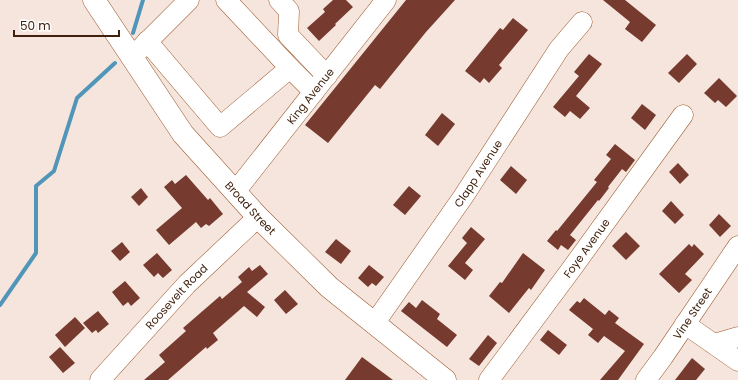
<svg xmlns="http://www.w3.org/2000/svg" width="738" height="380" viewBox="0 0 738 380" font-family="Poppins,sans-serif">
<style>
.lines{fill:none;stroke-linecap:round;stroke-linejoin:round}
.stream{stroke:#5196b8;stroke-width:4}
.building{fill:#763a2f}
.minor-casing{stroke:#9e592b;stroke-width:21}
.major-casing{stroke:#9e592b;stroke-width:23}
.minor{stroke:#fff;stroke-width:20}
.major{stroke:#fff;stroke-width:22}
.labels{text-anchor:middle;stroke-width:4;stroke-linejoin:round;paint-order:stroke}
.street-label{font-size:11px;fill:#3f210e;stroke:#fff}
</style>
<rect width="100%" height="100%" fill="#f5e5dc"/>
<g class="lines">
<!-- stream -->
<g class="stream">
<path d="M133 33 143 0"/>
<path d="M0 305 36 253V186L54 171 77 98 115 63"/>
</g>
</g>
<!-- building -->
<g class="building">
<path d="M333 0H346L353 7 335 24 336 25 319 41 307 28 325 12 323 9Z"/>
<path d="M406 0H455L426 32 380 89 375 85 328 143 305 125Z"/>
<path d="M603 0H625L656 25 642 42 625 29 630 22Z"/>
<path d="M513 18 528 30 499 65 502 68 489 83 484 78 480 83 465 71 500 28 503 30Z"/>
<path d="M589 54 602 64 576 96 590 108 580 119 570 111 565 117 553 107 579 76 574 72Z"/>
<path d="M687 54 697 64 679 83 668 73Z"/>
<path d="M719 78 737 96 726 107 718 100 715 103 704 93Z"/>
<path d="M642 104 656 115 645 130 631 118Z"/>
<path d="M442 113 455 124 438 146 425 135Z"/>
<path d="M615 144 635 160 626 172 622 169 608 187 609 188 599 201 598 200 570 235 576 240 568 250 561 245 558 250 547 241 556 230 557 231 597 182 594 180 611 159 606 155Z"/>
<path d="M678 163 689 175 680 184 669 172Z"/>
<path d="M511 166 527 180 516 194 500 180Z"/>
<path d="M186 175 208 200 210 198 223 214 209 226 206 224 201 228 196 222 169 245 156 230 182 208 164 187 172 180 175 184Z"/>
<path d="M409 186 421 196 405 215 393 205Z"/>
<path d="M141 188 148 197 139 206 131 197Z"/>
<path d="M671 201 684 215 675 224 662 211Z"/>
<path d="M719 214 731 226 720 237 709 225Z"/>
<path d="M471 227 485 239 465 263 473 270 465 280 448 266 467 243 462 238Z"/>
<path d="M626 232 640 246 626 260 612 246Z"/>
<path d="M336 239 351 251 341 264 325 252Z"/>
<path d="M122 242 130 252 120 261 111 251Z"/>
<path d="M689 244 692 247 694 244 704 254 685 274 692 280 679 293 659 274Z"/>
<path d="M157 253 172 270 163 278 158 273 154 277 143 265Z"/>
<path d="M523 253 545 270 531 290 529 288 509 313 489 296 500 282 502 283Z"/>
<path d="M260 265 268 274 247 292 265 307 257 317 244 306 213 333 218 340 207 349 206 347 168 380H144L165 362 159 355 186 331 183 328 220 296 222 299 242 282 238 277 249 267 252 271Z"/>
<path d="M369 265 384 277 376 286 372 283 368 287 358 278Z"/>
<path d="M125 281 140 298 131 306 128 302 123 306 112 292Z"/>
<path d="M285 290 298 304 286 314 274 300Z"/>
<path d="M584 298 605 315 609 310 619 318 615 323 644 344 618 380H600L625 351 604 336 598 343 588 335 593 329 569 310 577 301 580 303Z"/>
<path d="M422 300 440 314 437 319 457 335 447 347 401 311 409 302 416 308Z"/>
<path d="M98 311 109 324 98 333 96 330 92 333 83 323Z"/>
<path d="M75 317 85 328 65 347 55 335Z"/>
<path d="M548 330 567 345 559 355 540 340Z"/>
<path d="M488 335 497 343 479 366 469 359Z"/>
<path d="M60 347 75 363 63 373 49 357Z"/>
<path d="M362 357 393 380H345Z"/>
<path d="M692 358 705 369 696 380H675Z"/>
</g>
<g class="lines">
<defs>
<g id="minor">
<path d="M279 0 289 11 288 35 327 76"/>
<path d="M147 41 220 127 290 68 226 0"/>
<path d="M139 50 189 0"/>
<path d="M290 68 314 92"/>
<path id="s1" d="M235 192 386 0"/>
<path id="s2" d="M374 324 463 197 559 49 582 22"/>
<path d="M685 324 738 361"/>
<path d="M714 344 738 337"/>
<path id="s3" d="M100 380 187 284 258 217"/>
<path id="s4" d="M489 380 570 271 683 115"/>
<path id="s5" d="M646 380 663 357 738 246"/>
</g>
<g id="major">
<path id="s6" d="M94 0 183 134 258 217 329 287 445 380"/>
</g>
</defs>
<!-- minor casing -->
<use href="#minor" class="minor-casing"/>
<!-- major casing -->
<use href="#major" class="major-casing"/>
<!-- minor -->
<use href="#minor" class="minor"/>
<!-- major -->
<use href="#major" class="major"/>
</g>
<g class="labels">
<!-- street labels -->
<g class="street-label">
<text dy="4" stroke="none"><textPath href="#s1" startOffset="122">King Avenue</textPath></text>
<text dy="4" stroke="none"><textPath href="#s2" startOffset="183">Clapp Avenue</textPath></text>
<text dy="4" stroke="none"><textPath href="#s6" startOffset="261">Broad Street</textPath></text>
<text dy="4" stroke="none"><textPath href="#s4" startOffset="164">Foye Avenue</textPath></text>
<text dy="4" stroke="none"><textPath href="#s3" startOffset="113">Roosevelt Road</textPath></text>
<text dy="4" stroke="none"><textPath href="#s5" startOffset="81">Vine Street</textPath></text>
</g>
</g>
<!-- scale -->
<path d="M14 30v6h105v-6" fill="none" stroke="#3f210e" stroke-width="2"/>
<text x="20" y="30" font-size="12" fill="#3f210e" stroke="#ffffff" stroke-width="3" paint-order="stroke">50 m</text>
</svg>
